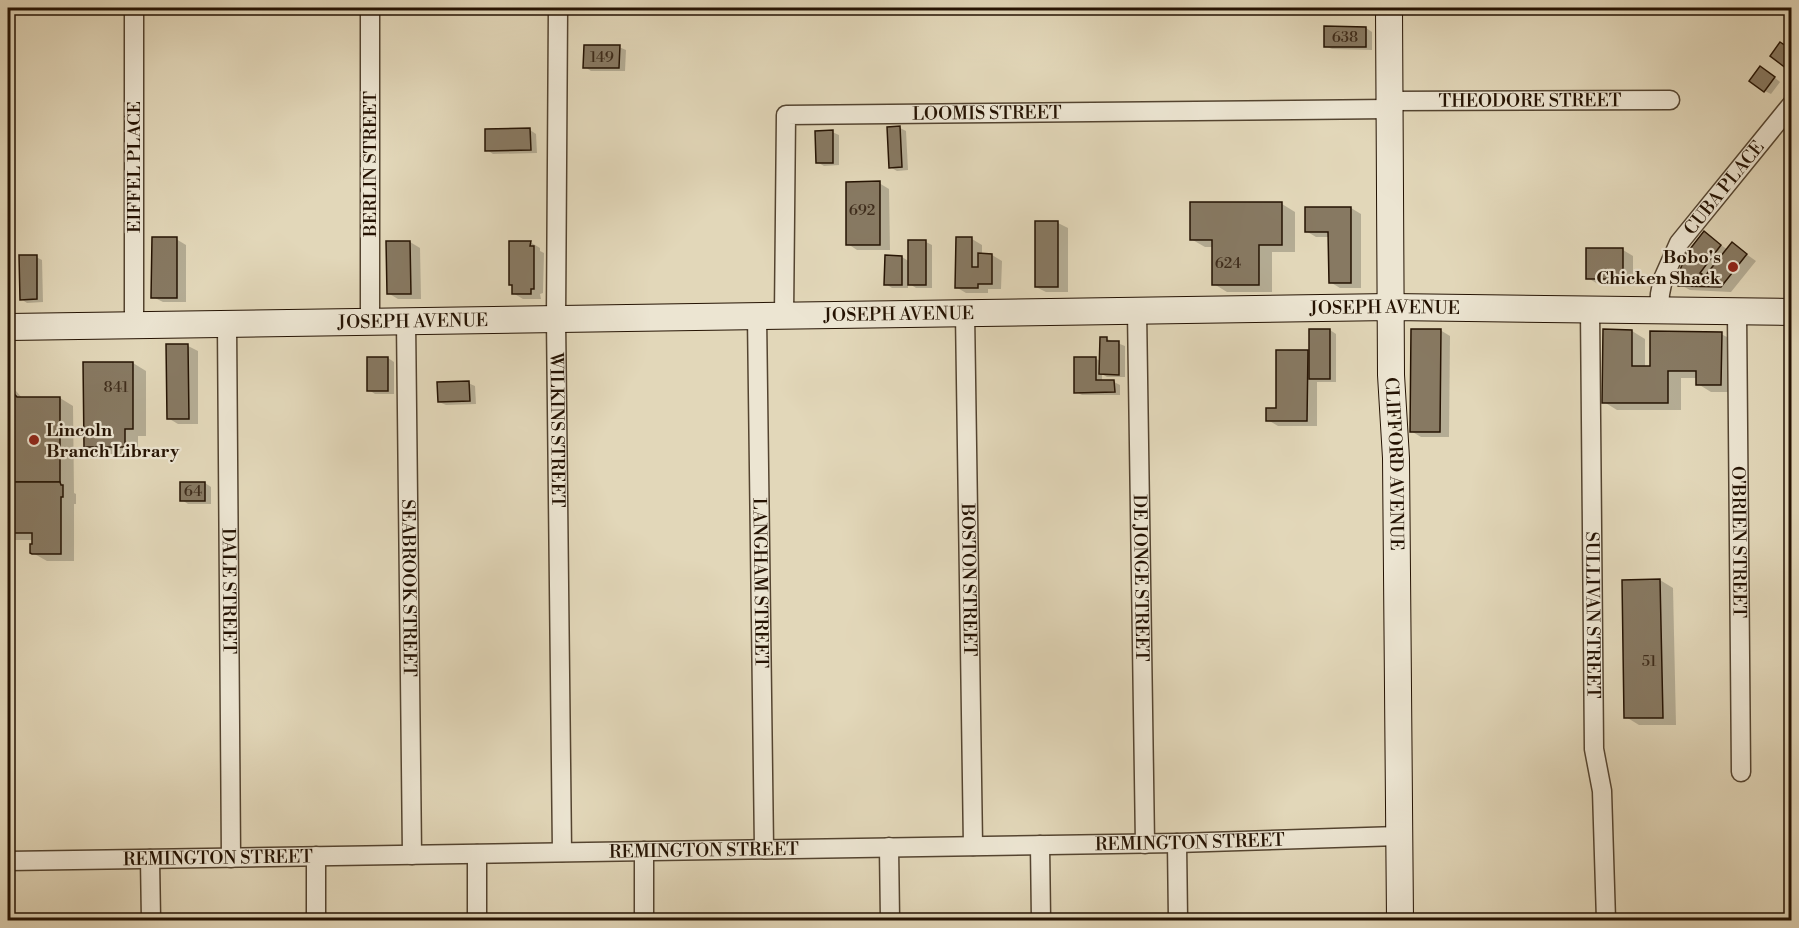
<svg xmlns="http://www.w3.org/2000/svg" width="1799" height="928" viewBox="0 0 1799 928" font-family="'Libre Bodoni',serif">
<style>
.shadow{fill:#0003}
.building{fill:#877962;stroke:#251303;stroke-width:1.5}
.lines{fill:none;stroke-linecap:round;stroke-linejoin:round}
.street-casing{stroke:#544430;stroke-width:21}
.secondary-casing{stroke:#251303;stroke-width:28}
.street{stroke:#ece5d2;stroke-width:18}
.secondary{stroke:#ece5d2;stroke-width:26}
.poi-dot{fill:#8f2418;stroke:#ece5d2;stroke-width:2}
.labels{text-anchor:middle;stroke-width:4.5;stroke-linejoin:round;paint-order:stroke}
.number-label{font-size:15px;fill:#3e2c1b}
.street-label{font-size:18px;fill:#251303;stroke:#ece5d2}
.poi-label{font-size:18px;font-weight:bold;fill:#251303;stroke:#ece5d2;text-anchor:end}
</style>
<rect width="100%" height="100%" fill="#e2d7b9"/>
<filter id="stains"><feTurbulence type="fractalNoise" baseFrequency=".00333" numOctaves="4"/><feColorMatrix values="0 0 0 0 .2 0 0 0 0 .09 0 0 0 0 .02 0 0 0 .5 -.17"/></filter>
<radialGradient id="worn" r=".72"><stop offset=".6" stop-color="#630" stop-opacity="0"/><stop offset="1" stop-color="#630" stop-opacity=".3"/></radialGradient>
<!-- shadow -->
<g class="shadow">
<path d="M1366 28 1372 32V50L1332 49 1325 46Z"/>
<path d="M619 47 626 50 625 71H591L585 67Z"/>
<path d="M1792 51V70L1772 56Z"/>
<path d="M1767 71 1780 82 1771 94 1765 91Z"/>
<path d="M900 128 906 131 908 170 897 171 890 167Z"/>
<path d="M530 130 536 134 537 153 493 154 487 150Z"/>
<path d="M832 132 839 135V165L824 166 817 162Z"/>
<path d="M879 183 889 189 890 250H857L848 244Z"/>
<path d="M1282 204 1295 212V252H1272V292H1227L1214 284V247H1205L1191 239Z"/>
<path d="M1351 208 1361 214V288H1340L1330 282V237H1316L1306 231Z"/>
<path d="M1058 223 1068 228V292H1046L1036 287Z"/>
<path d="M1704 233 1728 250 1732 244 1756 261 1731 292 1690 290 1679 284Z"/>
<path d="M176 239 186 245V302H163L153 297Z"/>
<path d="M972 239 982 245V255H992L1002 261 1001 289H988V293H966L956 287Z"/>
<path d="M388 242H410L420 248 421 299H398L388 293Z"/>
<path d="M530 242 540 248V251L544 253 543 293 540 294 541 299H523L513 293V286L510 284Z"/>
<path d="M926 242 932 245V288H916L908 283V288H892L886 284 902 257 910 262Z"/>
<path d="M1588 250H1623L1633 256V284H1598L1588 278Z"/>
<path d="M36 257 42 260 43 302 27 303 21 299Z"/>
<path d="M1330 330 1336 334V382H1317V426H1278L1268 420 1277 409 1307 352 1311 354Z"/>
<path d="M1440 330 1450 336 1449 437H1421L1411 431Z"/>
<path d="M1632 331 1645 339V368H1651L1721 334 1735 341 1734 392H1711L1698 384V378H1681V410H1617L1604 402Z"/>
<path d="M1107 339 1125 346V377H1107L1102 374V382H1114L1120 385V395H1082L1076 392 1096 359 1101 361Z"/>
<path d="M188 346 198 351V424H178L168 418Z"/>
<path d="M388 358 394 362V394H375L369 390Z"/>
<path d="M133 363 146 371V436H138V454H99L86 446Z"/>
<path d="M468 383 475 386 476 404 446 405 439 402Z"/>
<path d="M8 387 16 391 22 398H60L73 406 74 493 76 494V504H74V561H47L31 552 34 540H8Z"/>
<path d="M205 483 211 487V504H188L182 500Z"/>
<path d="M1660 580 1673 588 1676 725H1639L1626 717Z"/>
</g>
<!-- building -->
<g class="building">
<path d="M1324 26 1366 27V47H1324Z"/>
<path d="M1780 42 1792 50V57L1789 61 1791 63 1787 69 1770 56Z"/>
<path d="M584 45H620L619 68H583Z"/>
<path d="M1760 66 1775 77 1764 92 1749 81Z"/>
<path d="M900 126 902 167 889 168 887 127Z"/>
<path d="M530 128 531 150 485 151V129Z"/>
<path d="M833 130V163H816L815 131Z"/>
<path d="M880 181V245H846V182Z"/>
<path d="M1190 202H1282V245H1259V285H1212V240H1190Z"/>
<path d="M1305 207H1351V283H1329L1328 232H1305Z"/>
<rect x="1035" y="221" width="23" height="66"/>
<path d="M1704 231 1721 245 1700 273 1705 276 1732 242 1747 254 1721 287 1678 286 1676 281 1686 254Z"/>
<path d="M152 237H177V298H151Z"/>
<path d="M956 237H972V267H978V253L992 254V284H978V288H955Z"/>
<rect x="908" y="240" width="18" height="45"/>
<path d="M386 241H410L411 294H387Z"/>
<path d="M509 241H531L530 246H534V289H531V294H512V285H509Z"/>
<rect x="1586" y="248" width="37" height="31"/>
<path d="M19 255H37V299L20 300Z"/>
<path d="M885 255 902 256V285H884Z"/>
<rect x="1309" y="329" width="21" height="50"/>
<path d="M1411 329H1441L1440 432H1410Z"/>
<path d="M1603 329 1632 330V366H1650V331L1722 332 1721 385H1696V371H1668V403H1602Z"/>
<path d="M1100 337H1107V341H1119V375L1099 374Z"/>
<path d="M166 344H188L189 419H167Z"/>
<path d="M1276 350H1308L1307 421H1266V408H1276Z"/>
<rect x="367" y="357" width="21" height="34"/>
<path d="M1074 357H1096V380H1114L1115 392 1074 393Z"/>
<path d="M83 362H133V429H125V447H84Z"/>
<path d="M469 381 470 401 438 402 437 382Z"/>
<path d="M8 387 17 397H60V482H8Z"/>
<path d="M8 482H60L61 485H63V497H61V554H32L30 553V544H32V533H8Z"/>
<rect x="180" y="482" width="25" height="19"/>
<path d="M1660 579 1663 718H1624L1622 580Z"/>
</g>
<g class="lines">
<defs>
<g id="street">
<path d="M134 8V326"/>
<path d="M370 8V321"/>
<path id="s1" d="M558 8 556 319 562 852"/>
<path id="s2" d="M1389 101 1670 100"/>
<path id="s3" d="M1590 309 1594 749 1602 791 1606 920"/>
<path id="s4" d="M1659 310 1660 294 1663 279 1679 243 1792 104"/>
<path id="s5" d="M1137 311 1145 844"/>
<path id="s6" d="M1737 312 1741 772"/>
<path id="s7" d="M965 313 973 846"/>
<path id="s8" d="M757 316 764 849"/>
<path id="s9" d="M784 316 786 115 1389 109"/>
<path id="s10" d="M406 321 412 855"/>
<path id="s11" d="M227 324 231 858"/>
<path d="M1177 843 1178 920"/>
<path d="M1040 845 1041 920"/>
<path d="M889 847 890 920"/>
<path d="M644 851V920"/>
<path d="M477 854V920"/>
<path d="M316 856V920"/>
<path d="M150 859 151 920"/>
<path id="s12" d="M8 861 1177 843 1399 836"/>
</g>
<g id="secondary">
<path id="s13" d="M1389 8 1391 375 1396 458 1400 920"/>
<path id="s14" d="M8 327 1391 307 1792 312"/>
</g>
</defs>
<!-- street casing -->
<use href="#street" class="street-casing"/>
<!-- secondary casing -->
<use href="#secondary" class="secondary-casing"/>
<!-- street -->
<use href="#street" class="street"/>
<!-- secondary -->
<use href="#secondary" class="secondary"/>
</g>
<!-- markers -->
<g class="poi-dot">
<circle cx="1733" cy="267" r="6"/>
<circle cx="34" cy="440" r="6"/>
</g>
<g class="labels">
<!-- number labels -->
<g class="number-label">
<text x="1345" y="42">638</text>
<text x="602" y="62">149</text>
<text x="862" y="215">692</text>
<text x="1228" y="268">624</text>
<text x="116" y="392">841</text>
<text x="193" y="496">64</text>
<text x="1649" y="666">51</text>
</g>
<!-- street labels -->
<g class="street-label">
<text dy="6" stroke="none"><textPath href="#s2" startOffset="141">THEODORE STREET</textPath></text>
<text dy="6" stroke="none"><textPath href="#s9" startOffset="402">LOOMIS STREET</textPath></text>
<text transform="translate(370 164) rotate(-90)" y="6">BERLIN STREET</text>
<text transform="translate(134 167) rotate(-90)" y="6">EIFFEL PLACE</text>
<text dy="6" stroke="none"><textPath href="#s4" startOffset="142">CUBA PLACE</textPath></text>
<text dy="6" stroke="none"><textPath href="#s14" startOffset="1377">JOSEPH AVENUE</textPath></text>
<text dy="6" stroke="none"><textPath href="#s14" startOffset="891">JOSEPH AVENUE</textPath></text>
<text dy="6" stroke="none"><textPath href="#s14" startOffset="405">JOSEPH AVENUE</textPath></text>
<text dy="6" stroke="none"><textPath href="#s1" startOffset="422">WILKINS STREET</textPath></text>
<text dy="6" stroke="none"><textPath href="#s13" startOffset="456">CLIFFORD AVENUE</textPath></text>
<text dy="6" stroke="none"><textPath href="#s6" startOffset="230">O'BRIEN STREET</textPath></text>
<text dy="6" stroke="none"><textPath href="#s5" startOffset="267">DE JONGE STREET</textPath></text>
<text dy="6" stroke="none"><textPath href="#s7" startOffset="267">BOSTON STREET</textPath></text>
<text dy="6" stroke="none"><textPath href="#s8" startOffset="267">LANGHAM STREET</textPath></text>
<text dy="6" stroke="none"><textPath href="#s10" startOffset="267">SEABROOK STREET</textPath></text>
<text dy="6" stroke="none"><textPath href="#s11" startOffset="267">DALE STREET</textPath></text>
<text dy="6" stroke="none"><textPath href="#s3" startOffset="306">SULLIVAN STREET</textPath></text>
<text dy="6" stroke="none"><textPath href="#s12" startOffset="1182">REMINGTON STREET</textPath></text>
<text dy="6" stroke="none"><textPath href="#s12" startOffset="696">REMINGTON STREET</textPath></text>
<text dy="6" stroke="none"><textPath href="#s12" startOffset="210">REMINGTON STREET</textPath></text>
</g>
<!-- poi labels -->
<g class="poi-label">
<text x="1721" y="263">Bobo's<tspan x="1721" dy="21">Chicken Shack</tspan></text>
<text x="46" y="436" text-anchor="start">Lincoln<tspan x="46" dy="21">Branch Library</tspan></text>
</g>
</g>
<!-- margin -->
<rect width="1799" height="928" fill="none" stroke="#e2d7b9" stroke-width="30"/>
<rect x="9" y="9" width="1781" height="910" fill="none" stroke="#251303" stroke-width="3"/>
<rect x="15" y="15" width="1769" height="898" fill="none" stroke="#251303" stroke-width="1.5"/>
<rect width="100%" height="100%" filter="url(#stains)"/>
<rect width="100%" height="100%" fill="url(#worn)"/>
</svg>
